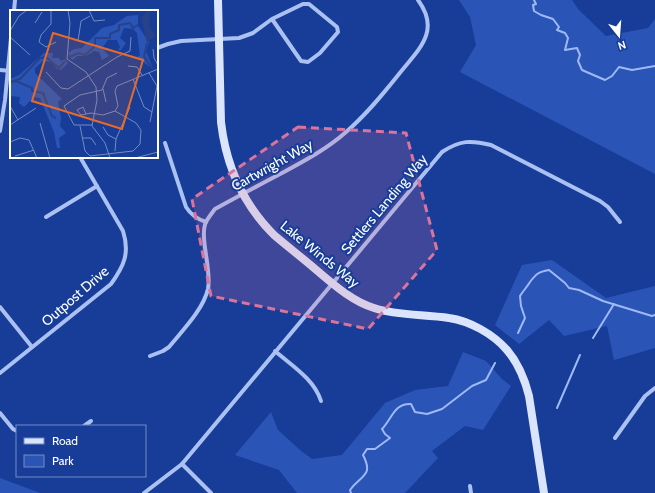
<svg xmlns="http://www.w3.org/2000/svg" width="655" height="493" viewBox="0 0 655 493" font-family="Cabin,sans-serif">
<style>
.green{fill:#2a55b7}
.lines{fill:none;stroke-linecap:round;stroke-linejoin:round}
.stream{stroke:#9eb9f4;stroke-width:2}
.street{stroke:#abc1f2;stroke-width:4}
.secondary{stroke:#dae4fc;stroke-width:8}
.marked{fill:#da749d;fill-opacity:0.2;stroke:#da749d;stroke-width:3;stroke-dasharray:8 5;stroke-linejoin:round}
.labels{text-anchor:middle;stroke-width:4;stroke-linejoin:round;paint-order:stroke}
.street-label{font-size:14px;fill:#fff;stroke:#173d99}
.inset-river{fill:none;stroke:#274288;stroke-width:2}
.inset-road{fill:none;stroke:#748bc2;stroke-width:1}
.view{fill:#ea6a24;fill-opacity:0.15;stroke:#ea6a24;stroke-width:2}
.inset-edge{fill:none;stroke:#fff;stroke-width:2}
</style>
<rect width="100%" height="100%" fill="#173d99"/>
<!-- green -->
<g class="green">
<path d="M459 0H572L579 10 606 36 648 28 655 19V174L460 72 476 45 470 17Z"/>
<path d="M552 260 606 298 655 286V348L614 360 607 326 564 336 549 320 519 344 495 325 522 265Z"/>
<path d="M463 352 486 361 502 379 511 386 483 430 465 426 432 451 438 458 405 493H297L279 470 235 455 271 412 278 430 300 450 312 459 342 455 385 403 415 390 448 386Z"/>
<path d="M0 478 40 493H0Z"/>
</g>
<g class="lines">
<!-- stream -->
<g class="stream">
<path d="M534 0 536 4 533 5 534 11 541 15 553 19 559 27 557 30 565 33 568 38 565 50 577 48 580 55 578 61 582 70 605 80 612 76 619 67 632 70 655 66"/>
<path d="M518 333 525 318 521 306 520 296C523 291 527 287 530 282 536 274 538 272 549 270L565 283 569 288 579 290 603 301 652 316 655 315"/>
<path d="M593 338 614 304"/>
<path d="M557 408 580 355"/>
<path d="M351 493 350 490C361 475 374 476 363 455L367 449H375L390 438 385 434 382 429C392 419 394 403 411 404L415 412 427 414 442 409 472 386 486 380 495 363"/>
</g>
<!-- street -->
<g class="street">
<path d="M14 11 15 0"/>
<path d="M157 48 168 44 181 41 239 38 253 33 272 19 303 4H309L337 27 338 32 320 53 308 62 301 61 272 19"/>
<path d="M0 70 11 71"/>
<path d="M0 131 5 100 11 38"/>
<path d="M165 143 186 207C191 215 197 219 206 222"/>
<path d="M46 217 97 186"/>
<path d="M0 307 32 347"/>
<path d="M275 351C291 365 314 379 321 401"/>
<path d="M150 356 163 351 169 347C182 331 203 310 208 289 212 270 199 237 206 222 208 218 212 213 215 209 237 197 259 185 282 173 304 161 327 149 346 132 366 115 383 94 399 74 419 49 441 31 418 0"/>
<path d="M0 373 111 284C124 266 130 253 123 231L80 157"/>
<path d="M0 413 13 429 17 431"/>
<path d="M84 426 91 421"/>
<path d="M615 438 645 396 655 388"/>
<path d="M182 464 211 493"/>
<path d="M470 486 471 493"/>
<path d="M144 493 182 464 442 152C460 140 471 140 491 145L600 201 608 207 620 222"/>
</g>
<!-- secondary -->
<path class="secondary" d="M218 0 221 122C226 166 242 203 274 235 287 246 301 257 314 268 332 283 351 301 374 308 398 316 425 314 449 318 470 321 493 334 507 350 518 363 525 380 529 396L544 493"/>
</g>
<!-- marked area -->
<path class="marked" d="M298 127 406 133 437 250 368 329 211 296 192 199Z"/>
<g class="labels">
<!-- street labels -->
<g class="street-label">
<text transform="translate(272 165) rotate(-29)" y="5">Cartwright Way</text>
<text transform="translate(384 204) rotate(-50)" y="5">Settlers Landing Way</text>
<text transform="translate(320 254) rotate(39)" y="5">Lake Winds Way</text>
<text transform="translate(75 296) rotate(-41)" y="5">Outpost Drive</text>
</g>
</g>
<!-- overview -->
<g transform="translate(10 10)">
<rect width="148" height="148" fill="#173d99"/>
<path d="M128 5V16L139 32 136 41 143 59 126 47 130 46 127 23 123 19 114 18 110 28 116 33 111 40H108L110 37 107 30H98L92 38 99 46 92 50 89 42 84 41 76 46H67L63 50 60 48 58 43 64 39 72 38 92 18 104 15 117 6ZM34 43H43L42 48H49L50 51 55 49 58 53 51 60 47 59 41 52 33 51 25 58V63L52 89 48 92 51 108 50 116 56 123 49 128 50 138H47L44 122 30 88 24 87 14 97 9 93 10 87 0 86V69L9 65Z" fill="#2a55b7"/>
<path d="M140 0 139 16 146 25 137 33 131 7Z" fill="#274288"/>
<path class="inset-river" d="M137 33 134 46 142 59M59 47 69 43 75 45 85 36V28H100V24L109 20V15L120 13 123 18 128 15M0 72 10 69 30 48 36 47 49 58 55 51M0 72 6 71 22 78V81L33 83 42 106 46 108"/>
<path class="inset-road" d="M28 0H43M58 0 60 13 57 49 76 62 86 77 87 90 82 116 95 133 100 148M79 0 84 11 95 10M41 1V14L31 25 29 32 36 37 46 32M25 13 32 2M0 21 9 6 17 0M0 27 20 45M68 31 71 11 80 6M143 39 144 48 148 55M118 56 127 57 132 65M36 62 51 78 58 79 107 47 120 41 121 27M139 63 147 76 140 112M123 69 134 97 142 102M93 79 96 92M0 96 8 110M76 104 73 97 67 100 71 105 81 103 93 105 105 101 108 96 105 81 107 76 148 59M30 113 40 148M0 115 26 98M82 115H64L54 96 70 85 92 80 97 68 107 63M70 116 75 141 80 146 123 141 130 134 131 120 126 113 105 101M93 117 98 125 106 129M72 128H81L86 135M0 132 10 128 19 130 27 148M105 141 106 129 120 97M5 146 24 140M125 148 148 142"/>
<path class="view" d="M43 23 133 50 112 119 22 91Z"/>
<rect width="148" height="148" class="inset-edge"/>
</g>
<!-- legend -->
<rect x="16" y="425" width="130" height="52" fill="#173d99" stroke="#748bc2"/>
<rect x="24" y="438" width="20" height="6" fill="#dae4fc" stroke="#748bc2"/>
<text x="52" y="445" font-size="12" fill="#ffffff">Road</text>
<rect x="24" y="455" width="20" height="12" fill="#2a55b7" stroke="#748bc2"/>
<text x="52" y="465" font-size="12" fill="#ffffff">Park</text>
<!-- north arrow -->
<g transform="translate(619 36) rotate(163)" stroke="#173d99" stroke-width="3" paint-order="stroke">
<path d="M0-3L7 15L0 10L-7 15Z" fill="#ffffff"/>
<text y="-6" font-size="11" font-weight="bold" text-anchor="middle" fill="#ffffff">N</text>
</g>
</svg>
